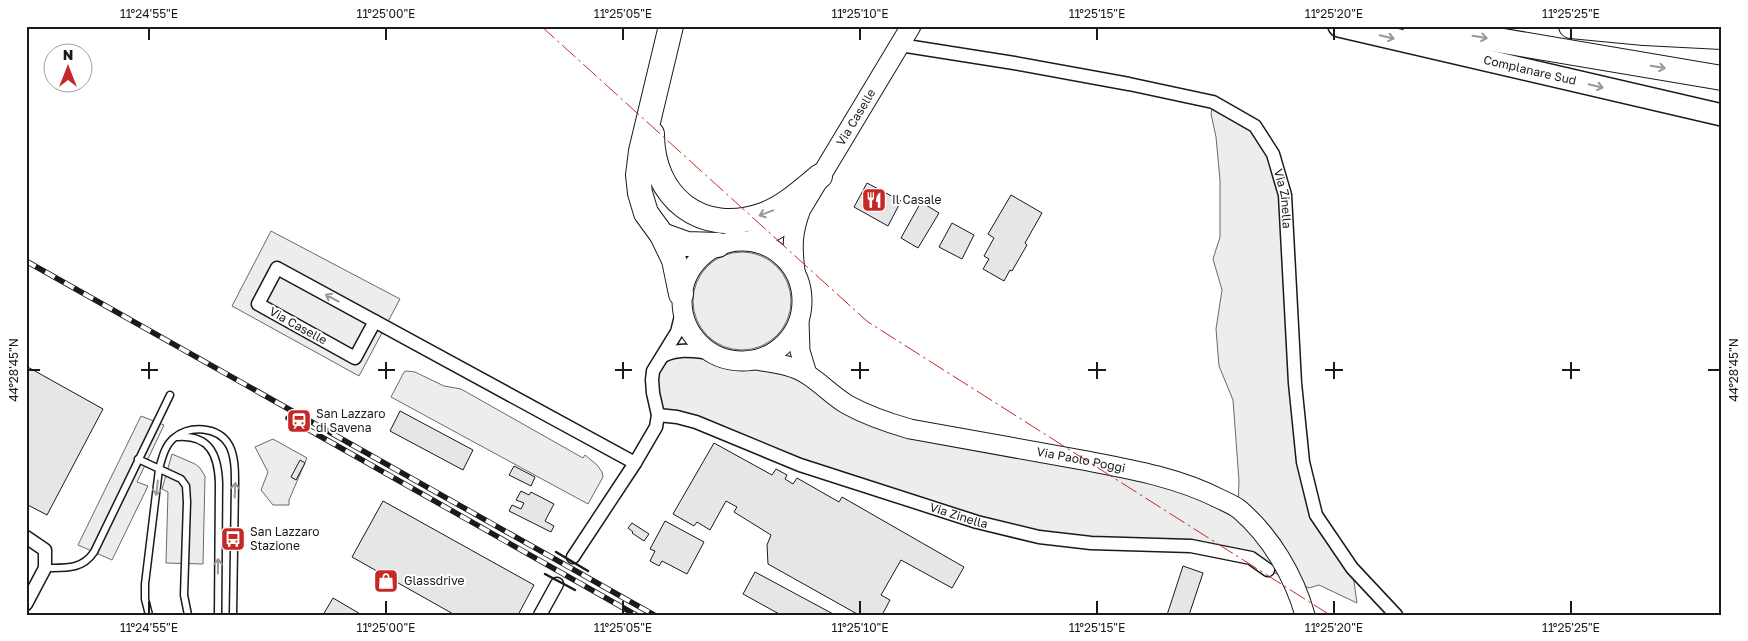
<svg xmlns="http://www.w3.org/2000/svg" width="1748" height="641" viewBox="0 0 1748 641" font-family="'Golos Text',sans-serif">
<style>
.built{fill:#ededed;stroke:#6a6a6a}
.building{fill:#e6e6e6;stroke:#1a1a1a}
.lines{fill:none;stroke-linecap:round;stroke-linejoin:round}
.service-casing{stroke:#1a1a1a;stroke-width:9}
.minor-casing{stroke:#1a1a1a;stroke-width:15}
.secondary-casing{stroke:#1a1a1a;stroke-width:21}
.trunk-casing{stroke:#1a1a1a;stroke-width:24}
.motorway-casing{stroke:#1a1a1a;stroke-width:26}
.service{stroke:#fff;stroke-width:6}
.minor{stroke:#fff;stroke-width:12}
.secondary{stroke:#fff;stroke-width:19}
.trunk{stroke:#fff;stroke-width:21}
.motorway{stroke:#fff;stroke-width:24}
.rail-casing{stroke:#1a1a1a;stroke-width:5.5}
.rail{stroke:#fff;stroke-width:4;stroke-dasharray:11;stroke-linecap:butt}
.wall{stroke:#1a1a1a;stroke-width:2.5}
.power{stroke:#c62828;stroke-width:1;stroke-dasharray:18 4 2.5 4;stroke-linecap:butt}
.oneway{stroke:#989898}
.ticks{fill:none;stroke:#1a1a1a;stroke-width:2}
.labels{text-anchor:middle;stroke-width:4;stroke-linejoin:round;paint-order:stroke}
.street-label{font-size:12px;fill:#1a1a1a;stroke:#fff}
.poi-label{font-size:12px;fill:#1a1a1a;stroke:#fff;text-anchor:start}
.neatline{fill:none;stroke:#1a1a1a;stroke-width:2}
.ticks-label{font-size:12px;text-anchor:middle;fill:#1a1a1a}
</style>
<rect width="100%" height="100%" fill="#fff"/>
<!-- built -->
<g class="built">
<path d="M1213 102 1255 126 1285 195 1303 462 1316 515 1352 568 1357 603 1319 585 1309 588 1268 570 1251 558 1039 537 658 415 657 362 663 356 711 353 726 360 744 362 756 360 783 364 847 405 1049 454 1238 508 1239 481 1233 400 1219 366 1216 329 1222 290 1213 259 1220 237V180L1216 137 1211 114Z"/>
<path d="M271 231 400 299 359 376 232 306Z"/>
<circle cx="742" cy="301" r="49"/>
<path d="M407 371 415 372 444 386 461 389 583 458 585 455 597 465 602 472 603 477 588 504 391 397 404 372Z"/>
<path d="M141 416 164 425 137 482 148 486 112 560 78 545Z"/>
<path d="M273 439 307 458 289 500V505H273L261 490 268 472 255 447Z"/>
<path d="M172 454 195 464 200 468 205 476 203 564 166 563 168 492 162 489Z"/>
</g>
<!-- building -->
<g class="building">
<path d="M867 183 901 201 888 226 854 207Z"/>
<path d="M1011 195 1042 213 1025 243 1027 245 1012 271 1010 270 1004 281 983 269 989 259 984 256 994 238 988 234Z"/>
<path d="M921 202 939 213 918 248 901 238Z"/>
<path d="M952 223 974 235 962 259 939 247Z"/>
<path d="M26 366 103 409 47 515 26 504Z"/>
<path d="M400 411 473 450 463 470 390 431Z"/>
<path d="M714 443 772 475 776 469 787 475 785 479 793 484 797 478 839 502 842 497 964 567 952 588 901 560 881 595 890 600 882 615H859L768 564 767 545 771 535 734 512 737 507 726 501 710 530 697 522 694 526 673 514Z"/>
<path d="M300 460 305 463 296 480 291 477Z"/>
<path d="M514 466 535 477 531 486 509 475Z"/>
<path d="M521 491 529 495 531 492 554 504 545 521 554 526 551 532 509 511 512 505 521 509 524 503 516 500Z"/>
<path d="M383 501 534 585 518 615H455L352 557Z"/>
<path d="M665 521 704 542 687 574 662 561 659 566 650 561 655 551 650 549Z"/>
<path d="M632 523 649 534 644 541 632 533 633 532 628 528Z"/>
<path d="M1183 566 1203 573 1189 615H1167Z"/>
<path d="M755 572 835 615H781L743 594Z"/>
<path d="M333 598 362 615H323Z"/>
</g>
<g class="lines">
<defs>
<g id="service">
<path d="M178 437C210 435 218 455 219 483L218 615"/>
<path d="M138 459 181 479 186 486 187 502 184 595 188 615"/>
<path d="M45 568C65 568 82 570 94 552L170 395"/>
<path d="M149 615 145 599V584L159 469C162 458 165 445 174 438 190 425 218 426 229 445 235 456 235 471 235 483L233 615"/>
</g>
<g id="minor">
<path id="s1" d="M900 45 1014 63 1129 84 1213 102 1255 126 1273 154 1285 195 1295 383 1303 462 1316 515 1352 568 1396 615"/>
<path d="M375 321 355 358 258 304 277 268 635 463"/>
<path d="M663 356C679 348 693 351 711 353"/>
<path id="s2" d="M658 415 677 417 696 422 800 465 977 522 1039 537 1091 543 1191 546 1251 558 1268 570"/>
<path d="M26 537 45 550V568L26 604"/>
<path d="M573 557 635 463 656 427 658 415 653 393 652 380 653 371 677 332 682 312"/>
<path d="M540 615 557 584"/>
</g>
<g id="secondary">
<circle cx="742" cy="301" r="60"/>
<path d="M749 241C773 233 782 228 800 210"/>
<path id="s3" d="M795 271C792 247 792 232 801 209L911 26"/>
<path d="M799 321 800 351 807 374"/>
<path id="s4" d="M756 360C774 363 793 365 808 375 822 384 834 397 848 405 868 416 889 423 910 429 967 439 1024 449 1082 460 1129 469 1177 477 1220 499 1226 502 1234 505 1240 510 1271 537 1294 576 1305 615"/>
</g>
<g id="trunk">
<path id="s5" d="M1339 26 1722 115"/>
</g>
<g id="motorway">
<path d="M671 26 641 151 638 175 640 193 646 213 662 235 674 260 681 294"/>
<path d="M1415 26 1722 78"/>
<path d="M1571 26 1644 33 1722 37"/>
<path d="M652 134C652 197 701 237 763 215 785 207 803 190 820 176"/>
<path d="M662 235 687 244 718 245"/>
</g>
</defs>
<!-- service casing -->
<use href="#service" class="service-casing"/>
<!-- minor casing -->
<use href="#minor" class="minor-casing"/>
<!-- secondary casing -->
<use href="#secondary" class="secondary-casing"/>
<!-- trunk casing -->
<use href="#trunk" class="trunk-casing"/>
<!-- motorway casing -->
<use href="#motorway" class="motorway-casing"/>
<!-- service -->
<use href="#service" class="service"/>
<!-- minor -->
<use href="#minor" class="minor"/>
<!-- secondary -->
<use href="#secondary" class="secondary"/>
<!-- trunk -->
<use href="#trunk" class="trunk"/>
<!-- motorway -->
<use href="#motorway" class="motorway"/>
<defs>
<g id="rail">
<path d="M26 261 654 615"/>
<path d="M288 418 636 615"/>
</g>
</defs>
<!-- rail casing -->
<use href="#rail" class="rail-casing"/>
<!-- rail -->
<use href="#rail" class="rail"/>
<!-- wall -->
<g class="wall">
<path d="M556 552 588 571"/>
<path d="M545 574 575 590"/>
</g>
<!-- power -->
<path class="power" d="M541 26 868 322 1330 615"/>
</g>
<!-- one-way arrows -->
<defs><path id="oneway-shaft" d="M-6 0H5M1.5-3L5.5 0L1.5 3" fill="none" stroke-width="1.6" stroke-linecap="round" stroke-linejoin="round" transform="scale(1.25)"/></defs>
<g class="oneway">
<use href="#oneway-shaft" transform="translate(1387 37) rotate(13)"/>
<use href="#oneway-shaft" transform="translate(1480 37) rotate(9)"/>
<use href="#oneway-shaft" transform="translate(1658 67) rotate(10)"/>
<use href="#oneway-shaft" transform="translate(1596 86) rotate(13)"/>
<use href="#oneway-shaft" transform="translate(766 213) rotate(159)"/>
<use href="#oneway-shaft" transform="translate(332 298) rotate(-152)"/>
<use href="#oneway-shaft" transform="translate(157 488) rotate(97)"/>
<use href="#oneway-shaft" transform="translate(235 490) rotate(-88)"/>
<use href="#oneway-shaft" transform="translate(218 566) rotate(-89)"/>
</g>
<!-- ticks -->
<path class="ticks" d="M149 28V40M386 28V40M623 28V40M860 28V40M1097 28V40M1334 28V40M1571 28V40M149 362V379M386 362V379M623 362V379M860 362V379M1097 362V379M1334 362V379M1571 362V379M28 370H40M141 370H158M378 370H395M615 370H632M851 370H869M1088 370H1106M1325 370H1343M1562 370H1580M1708 370H1720M149 601V614M386 601V614M623 601V614M860 601V614M1097 601V614M1334 601V614M1571 601V614"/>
<!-- icons -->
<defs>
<symbol id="restaurant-square" viewBox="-11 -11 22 22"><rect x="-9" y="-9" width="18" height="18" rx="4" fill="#c62828" stroke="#fff"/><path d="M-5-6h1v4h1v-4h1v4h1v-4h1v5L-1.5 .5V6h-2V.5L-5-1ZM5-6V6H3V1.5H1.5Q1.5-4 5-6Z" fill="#fff"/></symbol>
<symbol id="station-square" viewBox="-11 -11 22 22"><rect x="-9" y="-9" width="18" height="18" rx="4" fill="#c62828" stroke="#fff"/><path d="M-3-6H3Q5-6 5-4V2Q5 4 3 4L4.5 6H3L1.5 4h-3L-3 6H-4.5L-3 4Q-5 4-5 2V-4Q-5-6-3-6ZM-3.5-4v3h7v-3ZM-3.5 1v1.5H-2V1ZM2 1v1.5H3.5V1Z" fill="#fff"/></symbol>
<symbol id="bus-square" viewBox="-11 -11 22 22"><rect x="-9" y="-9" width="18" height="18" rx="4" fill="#c62828" stroke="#fff"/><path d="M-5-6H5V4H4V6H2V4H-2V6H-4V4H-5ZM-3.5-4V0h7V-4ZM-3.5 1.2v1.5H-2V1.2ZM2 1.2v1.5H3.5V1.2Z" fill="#fff"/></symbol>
<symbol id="shop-square" viewBox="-11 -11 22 22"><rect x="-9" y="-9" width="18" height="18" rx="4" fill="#c62828" stroke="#fff"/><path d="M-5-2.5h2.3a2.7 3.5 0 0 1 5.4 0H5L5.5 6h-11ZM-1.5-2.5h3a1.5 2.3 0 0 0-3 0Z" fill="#fff"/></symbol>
</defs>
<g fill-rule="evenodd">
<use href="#restaurant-square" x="860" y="186" width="28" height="28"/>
<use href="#station-square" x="285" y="407" width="28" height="28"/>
<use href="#bus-square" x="219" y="525" width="28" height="28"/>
<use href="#shop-square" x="372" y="567" width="28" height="28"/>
</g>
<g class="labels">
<!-- street labels -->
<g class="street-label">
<text dy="4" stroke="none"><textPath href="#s5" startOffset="196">Complanare Sud</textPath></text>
<text dy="4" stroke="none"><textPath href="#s3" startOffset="170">Via Caselle</textPath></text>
<text dy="4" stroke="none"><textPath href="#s1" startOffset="446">Via Zinella</textPath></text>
<text transform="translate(298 326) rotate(29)" y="4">Via Caselle</text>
<text dy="4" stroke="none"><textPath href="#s4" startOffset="345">Via Paolo Poggi</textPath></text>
<text dy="4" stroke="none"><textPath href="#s2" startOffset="318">Via Zinella</textPath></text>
</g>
<!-- poi labels -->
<g class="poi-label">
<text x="892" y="204">Il Casale</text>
<text x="316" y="418">San Lazzaro<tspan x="316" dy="14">di Savena</tspan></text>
<text x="250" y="536">San Lazzaro<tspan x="250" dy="14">Stazione</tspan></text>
<text x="404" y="585">Glassdrive</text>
</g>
</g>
<!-- border -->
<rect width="1748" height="641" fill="none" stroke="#ffffff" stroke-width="55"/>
<!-- north arrow -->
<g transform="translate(68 68)"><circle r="24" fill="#ffffff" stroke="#a3a3a3"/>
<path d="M0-4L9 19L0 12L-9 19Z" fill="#c62828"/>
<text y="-8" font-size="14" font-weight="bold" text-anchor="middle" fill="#1a1a1a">N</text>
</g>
<rect x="28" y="28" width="1692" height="586" class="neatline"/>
<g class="ticks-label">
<text x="149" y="18">11°24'55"E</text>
<text x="386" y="18">11°25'00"E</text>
<text x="623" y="18">11°25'05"E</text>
<text x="860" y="18">11°25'10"E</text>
<text x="1097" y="18">11°25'15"E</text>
<text x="1334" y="18">11°25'20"E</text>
<text x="1571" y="18">11°25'25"E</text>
<text transform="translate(14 370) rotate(-90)" y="4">44°28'45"N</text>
<text transform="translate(1734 370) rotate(-90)" y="4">44°28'45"N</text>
<text x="149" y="632">11°24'55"E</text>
<text x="386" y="632">11°25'00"E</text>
<text x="623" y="632">11°25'05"E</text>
<text x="860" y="632">11°25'10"E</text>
<text x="1097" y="632">11°25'15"E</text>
<text x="1334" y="632">11°25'20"E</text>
<text x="1571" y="632">11°25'25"E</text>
</g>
</svg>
